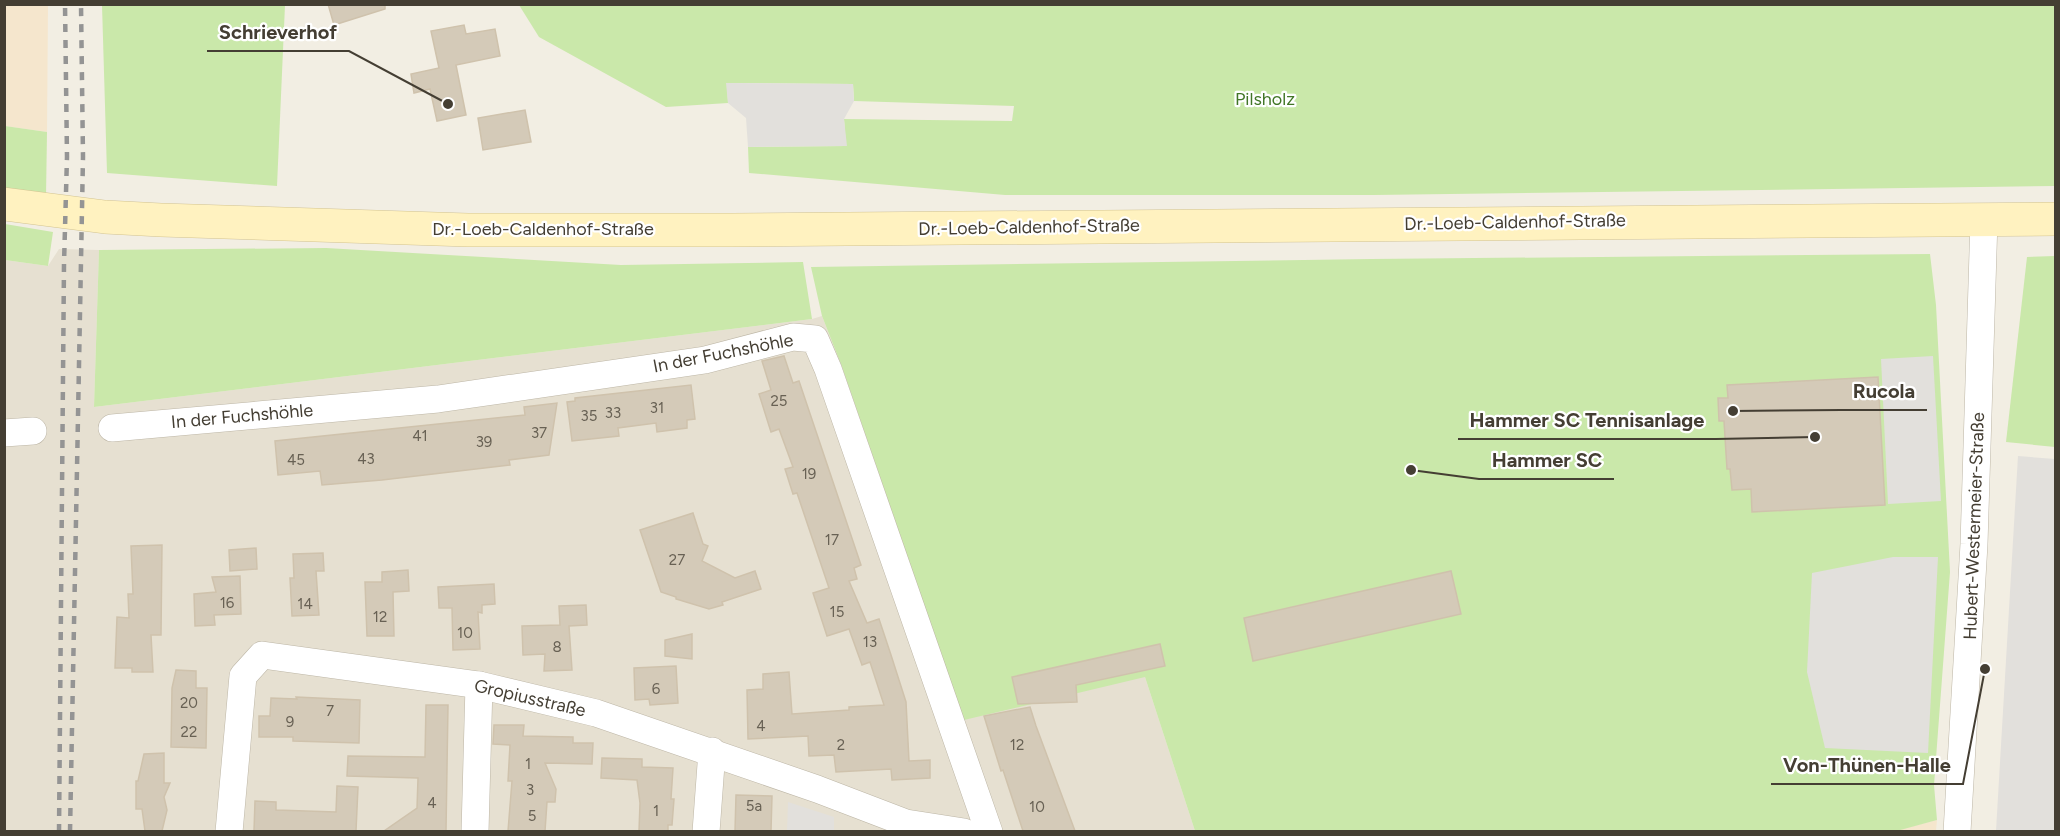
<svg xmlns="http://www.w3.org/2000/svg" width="2060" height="836" viewBox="0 0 2060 836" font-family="Figtree,sans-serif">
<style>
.residential{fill:#e6e0d1}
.commercial{fill:#f5e6cd}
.green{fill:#cae8aa}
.parking{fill:#e2e0dc}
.building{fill:#d4cab8;stroke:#cfc2ac;stroke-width:1.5}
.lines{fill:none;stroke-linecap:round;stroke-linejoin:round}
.minor-casing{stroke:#bdb6a6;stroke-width:28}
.secondary-casing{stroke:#d3c492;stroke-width:34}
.minor{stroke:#fff;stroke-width:27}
.secondary{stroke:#fff2c0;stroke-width:33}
.rail{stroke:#949494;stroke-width:4.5;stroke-dasharray:8 8;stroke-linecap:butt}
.labels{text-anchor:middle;stroke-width:4.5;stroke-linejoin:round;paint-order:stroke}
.number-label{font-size:15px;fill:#686154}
.park-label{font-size:18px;fill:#417626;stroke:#fff}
.street-label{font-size:18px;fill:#443e33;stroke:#fff}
.leader{fill:none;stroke:#443e33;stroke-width:2}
.callout-dot{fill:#443e33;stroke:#fff;stroke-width:2}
.callout-label{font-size:20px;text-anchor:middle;font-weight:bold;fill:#443e33;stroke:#fff;stroke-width:4.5;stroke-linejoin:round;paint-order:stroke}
</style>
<rect width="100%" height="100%" fill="#f2eee3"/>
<!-- residential -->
<path class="residential" d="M59 249 99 250 94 407 812 319 822 316 842 367 1145 677 1195 831 5 832V260L48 266Z"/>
<!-- commercial -->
<g class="commercial">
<path d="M5 4 48 5 47 132 5 126Z"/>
<path d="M1937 820 1936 831H1893Z"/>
</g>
<!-- green -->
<g class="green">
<path d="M102 5H285L277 186 107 173Z"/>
<path d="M519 5H2055V186L1374 195H1005L749 173 748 147 846 146 844 119 1012 121 1014 106 854 101 853 84 727 83 728 103 666 107 539 37Z"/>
<path d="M5 126 47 132 46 196 5 188Z"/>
<path d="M5 224 53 232 48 266 5 260Z"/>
<path d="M326 248 621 265 803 262 812 319 94 407 99 250Z"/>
<path d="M1930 254 1936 305 1950 572 1934 785 1937 820 1893 832 1195 831 1145 677 964 720 842 367 822 316 811 267 1371 259Z"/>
<path d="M2055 256V447L2006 442 2027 257Z"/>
</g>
<!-- parking -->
<g class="parking">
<path d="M726 83 853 84 854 101 844 119 847 146 748 147 746 118 728 103Z"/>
<path d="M1933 356 1941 501 1888 504 1881 359Z"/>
<path d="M2018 456 2055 459 2056 803 2054 831H1996Z"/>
<path d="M1893 557H1938L1928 753 1825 748 1807 672 1812 573Z"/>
<path d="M788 802 834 817V831H787Z"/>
</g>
<!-- building -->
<g class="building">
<path d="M328 4H385V9L334 25Z"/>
<path d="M464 25 466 34 495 29 500 56 456 65 466 115 437 121 430 89 414 93 411 74 439 68 431 31Z"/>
<path d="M525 110 531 142 483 150 478 118Z"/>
<path d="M784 356 793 383 799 381 861 565 854 568 857 579 849 581 867 623 879 619 891 655 906 702 909 761 930 760V778L892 780 891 769 836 772 834 755 809 756 808 736 748 739 747 690 763 689V674L789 672 792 714 849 710V707L884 705 870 662 862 665 849 629 827 636 813 593 829 588 797 493 793 494 785 469 793 467 779 429 771 432 759 394 771 390 762 361Z"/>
<path d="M1878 377 1885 505 1752 512 1751 489 1732 490 1730 469H1727L1724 421H1719L1718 398H1728L1727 385Z"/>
<path d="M691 385 695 419 687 420V428L657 432 656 423 618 428 619 436 572 441 567 402 575 401V398Z"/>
<path d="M557 403 549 455 509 460 510 465 382 480 322 485 320 471 278 475 275 441 525 415 524 407Z"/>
<path d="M693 513 703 544 708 546 702 561 735 578 755 571 761 589 722 602 723 605 709 609 676 599V597L661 592 640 530Z"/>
<path d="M162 545 161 635H151L153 672H132V668H115L117 617 129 618 128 594H133L131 546Z"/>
<path d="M256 548 257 569 230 571 229 550Z"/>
<path d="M323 553 324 571H316L319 615 292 616 290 578H294L293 554Z"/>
<path d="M408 570 409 591 393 592 394 636H367L365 582H382V572Z"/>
<path d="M1451 571 1461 614 1253 661 1244 618Z"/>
<path d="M240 576 241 614 214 615 215 625 195 626 194 594 216 592 212 577Z"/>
<path d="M494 584 495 604 482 605V613L478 612 480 649 453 650 452 608H439L438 587Z"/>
<path d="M586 605 587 625 569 626 572 670 544 671 545 654 523 655 522 626 560 625 559 606Z"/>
<path d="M692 634V659L665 656V640Z"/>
<path d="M1160 644 1165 666 1076 685 1077 702 1018 704 1012 677Z"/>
<path d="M676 666 678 703 650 705 649 699 635 700 634 668Z"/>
<path d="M176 670 196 671V688H207L206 748 171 747 172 688Z"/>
<path d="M296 697 360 700 359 743 293 741V737H259V716H270L271 698 297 699Z"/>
<path d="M426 705H448L446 831H384L417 808 418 778 347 776 348 756 425 757Z"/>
<path d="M1030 707 1036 726 1075 831H1023L1003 770 1001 771 984 716Z"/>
<path d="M494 725H524L523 736 573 737V743H593L592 764 545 763 556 789 555 802H547L545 831H508L512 781H508L510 745 493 744Z"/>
<path d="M164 753V783H170L164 797 167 810 162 831H145L142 809H136V781H138L144 754Z"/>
<path d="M602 758 642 759V767L673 768 671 799H674L672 825H668V831H639L640 803 637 780 601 778Z"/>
<path d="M337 786 358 787 356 831H254L255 801 276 802V810L336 812Z"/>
<path d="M736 795 772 796 771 831H735Z"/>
</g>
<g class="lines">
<defs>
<g id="minor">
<path d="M112 428 438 399 705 360 793 337 815 339 828 369 989 832"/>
<path d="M4 433 33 431"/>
<path d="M229 832 243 676 262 655 479 685 596 713 817 789 906 823 964 832"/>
<path d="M475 832 479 685"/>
<path d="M706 832 712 751"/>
<path d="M1957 832 1974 544 1984 219"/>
</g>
<path id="secondary" d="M4 204 105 217 161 220 468 230H732L2056 219"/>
</defs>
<!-- minor casing -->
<use href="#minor" class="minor-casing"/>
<!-- secondary casing -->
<use href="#secondary" class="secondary-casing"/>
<!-- minor -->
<use href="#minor" class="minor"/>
<!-- secondary -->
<use href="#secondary" class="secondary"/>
<!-- rail -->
<g class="rail">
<path d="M59 832 64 264 67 157 65 4"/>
<path d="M70 832 83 157 81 4"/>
</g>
</g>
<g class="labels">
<!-- number labels -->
<g class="number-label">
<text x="779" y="406">25</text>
<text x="657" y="413">31</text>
<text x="613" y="418">33</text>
<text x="589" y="421">35</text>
<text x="539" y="438">37</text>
<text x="420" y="441">41</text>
<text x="484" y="447">39</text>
<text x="366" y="464">43</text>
<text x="296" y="465">45</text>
<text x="809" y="479">19</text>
<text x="832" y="545">17</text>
<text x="677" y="565">27</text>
<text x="227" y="608">16</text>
<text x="305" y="609">14</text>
<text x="837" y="617">15</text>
<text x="380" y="622">12</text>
<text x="465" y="638">10</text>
<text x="870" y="647">13</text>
<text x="557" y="652">8</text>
<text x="656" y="694">6</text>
<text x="189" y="708">20</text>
<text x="330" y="716">7</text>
<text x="290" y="727">9</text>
<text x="761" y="731">4</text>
<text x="189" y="737">22</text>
<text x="841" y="750">2</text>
<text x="1017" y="750">12</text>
<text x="528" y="769">1</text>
<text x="530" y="795">3</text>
<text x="432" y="808">4</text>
<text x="754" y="811">5a</text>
<text x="1037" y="812">10</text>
<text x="656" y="816">1</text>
<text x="532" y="821">5</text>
</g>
<!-- park labels -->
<g class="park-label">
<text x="1265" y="105">Pilsholz</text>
</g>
<!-- street labels -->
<g class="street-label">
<text transform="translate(1515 222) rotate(-1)" y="6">Dr.-Loeb-Caldenhof-Straße</text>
<text transform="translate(1029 227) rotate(-1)" y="6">Dr.-Loeb-Caldenhof-Straße</text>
<text x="543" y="235">Dr.-Loeb-Caldenhof-Straße</text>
<text transform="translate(723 353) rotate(-11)" y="6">In der Fuchshöhle</text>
<text transform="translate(242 416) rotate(-5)" y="6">In der Fuchshöhle</text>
<text transform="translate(1974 526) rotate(-88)" y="6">Hubert-Westermeier-Straße</text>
<text transform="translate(530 698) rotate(13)" y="6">Gropiusstraße</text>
</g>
</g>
<!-- callouts -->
<path class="leader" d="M448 104L349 51H207M1733 411L1841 410H1927M1815 437L1716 439H1458M1411 470L1479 479H1614M1985 669L1963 784H1771"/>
<g class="callout-dot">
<circle cx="448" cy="104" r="6"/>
<circle cx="1733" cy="411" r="6"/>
<circle cx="1815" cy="437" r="6"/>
<circle cx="1411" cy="470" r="6"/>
<circle cx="1985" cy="669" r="6"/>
</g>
<g class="callout-label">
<text x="278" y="39">Schrieverhof</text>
<text x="1884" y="398">Rucola</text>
<text x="1587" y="427">Hammer SC Tennisanlage</text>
<text x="1547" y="467">Hammer SC</text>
<text x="1867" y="772">Von-Thünen-Halle</text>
</g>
<!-- border -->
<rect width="2060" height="836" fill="none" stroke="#443e33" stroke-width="12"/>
</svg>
